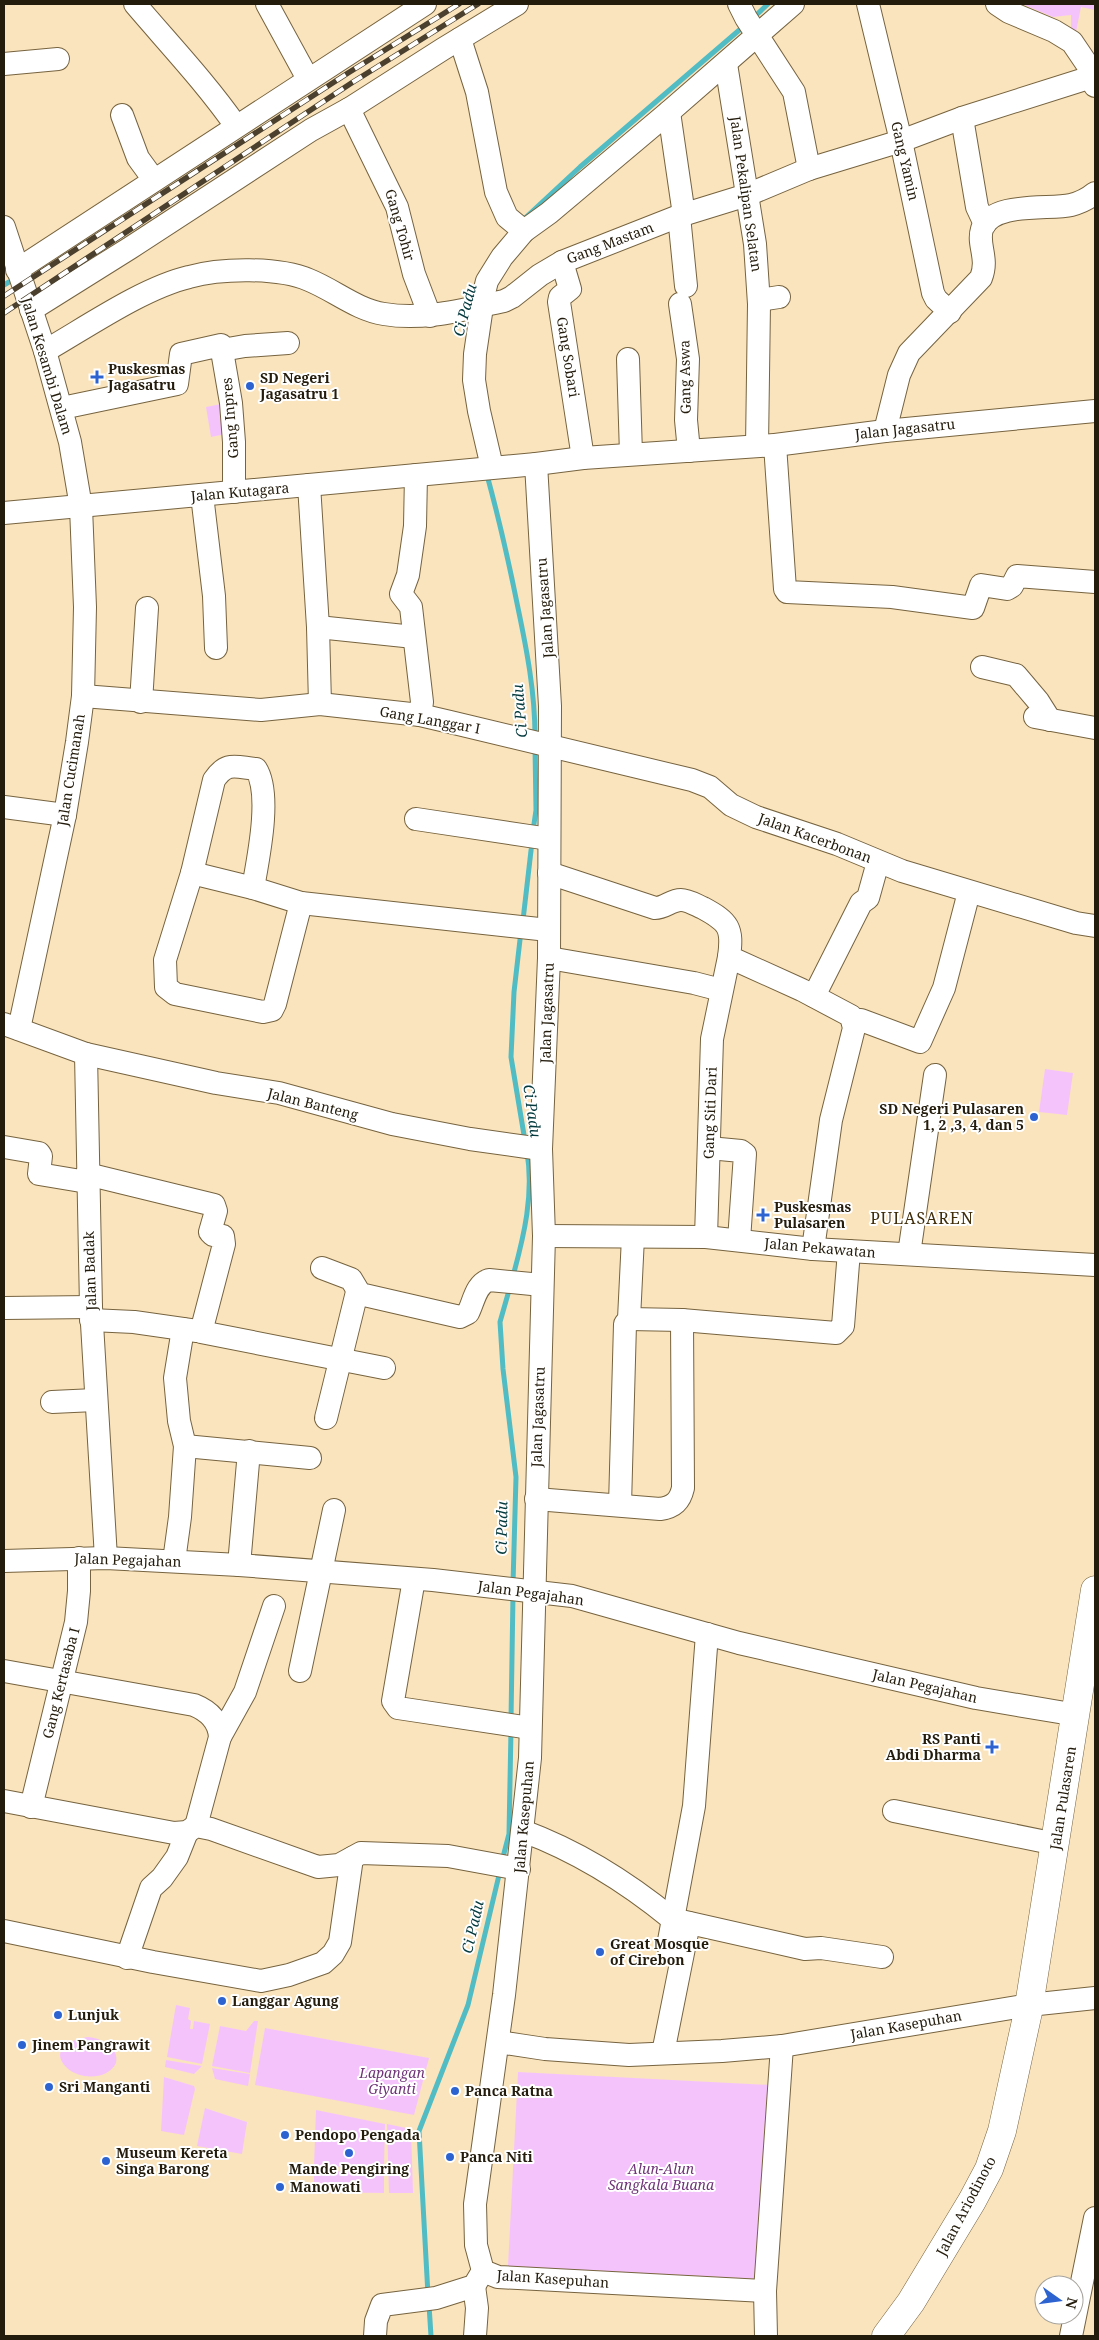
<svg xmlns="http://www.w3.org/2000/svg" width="1099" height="2340" viewBox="0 0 1099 2340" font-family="'Noto Serif',serif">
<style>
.green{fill:#f5c3fc}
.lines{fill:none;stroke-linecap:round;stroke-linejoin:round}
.stream{stroke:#51bcc4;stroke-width:5}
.minor-casing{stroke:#76633f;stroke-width:24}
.major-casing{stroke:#76633f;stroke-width:29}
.minor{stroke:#fff;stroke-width:22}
.major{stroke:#fff;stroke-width:28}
.rail-casing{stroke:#4b402d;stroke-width:5.5}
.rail{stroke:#fff;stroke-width:4;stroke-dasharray:11;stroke-linecap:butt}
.poi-dot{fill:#2c63d1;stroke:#fff;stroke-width:2}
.labels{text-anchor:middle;stroke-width:4;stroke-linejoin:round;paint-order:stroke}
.street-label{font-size:14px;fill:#231b0c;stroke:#fff}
.poi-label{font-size:14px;font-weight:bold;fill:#231b0c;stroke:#fff;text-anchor:start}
.park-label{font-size:14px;font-style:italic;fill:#6f3378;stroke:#fff}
.water-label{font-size:15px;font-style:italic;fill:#04393d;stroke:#fff}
.quarter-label{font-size:16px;letter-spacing:1px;fill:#402e0a;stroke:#fff}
</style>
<rect width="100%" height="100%" fill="#fae4bd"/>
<!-- green -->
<g class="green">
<path d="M1022 4H1095V10L1081 7 1076 32 1071 30V15L1053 17Z"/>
<path d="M221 404 226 434 211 437 206 407Z"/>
<path d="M1045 1069 1073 1073 1067 1115 1039 1112Z"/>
<path d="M176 2005 190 2008 188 2019 191 2021 190 2029H193L194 2021 210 2024 202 2064 167 2057Z"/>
<path d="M254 2021H258L250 2073 212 2066 220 2026 246 2031Z"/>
<path d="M265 2028 429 2058 414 2115 255 2085Z"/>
<path d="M89 2037C103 2039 119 2047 116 2063 108 2080 80 2080 67 2068 48 2050 72 2038 89 2037Z"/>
<path d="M166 2060 202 2066 194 2074 165 2067Z"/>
<path d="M212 2068 250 2074 248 2086 215 2079Z"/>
<path d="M518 2072 771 2085 761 2279 508 2266Z"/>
<path d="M164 2077 194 2086 195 2089 184 2135 161 2131Z"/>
<path d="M205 2108 247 2122 242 2154 197 2146Z"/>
<path d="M316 2110 385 2124 384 2168 314 2166Z"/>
<path d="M387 2124 411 2129 413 2193H389Z"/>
<path d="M314 2171 384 2172V2193L314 2192Z"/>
</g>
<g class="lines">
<!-- stream -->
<g class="stream">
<path d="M752 19 768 4"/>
<path d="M523 220 580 167 744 26"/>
<path d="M4 285 9 282"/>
<path d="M487 475C499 519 509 563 518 608 527 651 535 693 535 736"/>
<path d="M533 831 536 810 535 747"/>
<path d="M523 920 532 842"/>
<path d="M521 931 514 992 511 1057 525 1141"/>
<path d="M513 1276C524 1236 534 1194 527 1152"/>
<path d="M510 1287 500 1322 503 1369 516 1477 513 1584"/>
<path d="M511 1719 513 1595"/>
<path d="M502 1861 509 1834 511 1730"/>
<path d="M428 2295 419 2131 468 2005 500 1871"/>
<path d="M429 2305 431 2336"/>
</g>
<defs>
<g id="minor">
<path d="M135 4C169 44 206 83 236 126"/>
<path d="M267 4 308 79"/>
<path d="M739 4 746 18 794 92 809 169"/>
<path d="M868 4 901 141 933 293 936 299 950 312"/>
<path d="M997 4 1009 12 1054 31 1072 42 1093 73 1095 86"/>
<path d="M460 39 477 92 496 192 507 217 524 231"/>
<path d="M4 64 58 59"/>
<path d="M726 64 755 244 759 304 757 446"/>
<path d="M349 109 397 207 414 274 430 316"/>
<path d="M669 112 684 215"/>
<path d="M122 115 138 158 154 180"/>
<path d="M962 118 977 207 985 224"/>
<path d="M679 216 686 286"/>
<path d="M4 227 45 351 70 442 81 507 85 607 83 696 77 742 65 815 19 1029"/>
<path d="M562 262 570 289 560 297 559 302 583 458"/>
<path d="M17 270 425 4"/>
<path d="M759 300 779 297"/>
<path d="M680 304 688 359 686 420 689 451"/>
<path d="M31 310 130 248 311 130 349 109 443 49 517 4"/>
<path d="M222 350 245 346 288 343"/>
<path d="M45 351C87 327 143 288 189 277 221 268 278 267 309 280 334 290 357 310 384 314 425 321 465 309 504 301L512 297 540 275 562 262 679 216 747 195 809 169 901 141 962 118 1082 80 1095 73"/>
<path d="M628 359 631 454"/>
<path d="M62 408 177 384 181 354 221 345 231 403 234 442V492"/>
<path d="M885 431 899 375 909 353 981 278C989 258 977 245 982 229 992 201 1050 210 1071 205 1079 203 1089 198 1095 193"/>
<path d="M775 445 785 589 787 592 892 597 973 608 981 585 1007 589 1012 586 1017 576 1095 582"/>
<path d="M536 464 550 706 549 958 541 1149 544 1236 530 1758 504 1995 475 2204 476 2245 483 2271 498 2277 765 2291"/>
<path d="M492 467 479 411 474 380 475 354 484 293 487 281 502 257 524 231 549 213 669 112 793 4"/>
<path d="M416 475 415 526 408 575 401 594 411 607 422 702 420 715"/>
<path d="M309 485 318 627 320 704"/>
<path d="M202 495 214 596 216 648"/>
<path d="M4 513 536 464 583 458 775 445 885 431 1095 411"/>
<path d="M318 627 414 637"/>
<path d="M982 667 1016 675 1038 701 1050 720"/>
<path d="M83 696 261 710 320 704 420 715 450 722 692 780 710 787 731 805 756 817 837 844 902 871 1076 923 1095 926"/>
<path d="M141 702 147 608"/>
<path d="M1035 717 1095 728"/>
<path d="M4 807 65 815"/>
<path d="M416 819 549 839"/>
<path d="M192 873 253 888 301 903 548 930"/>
<path d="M549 873 655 908C665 908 671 900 681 900 688 900 696 905 703 908 729 922 733 928 729 957L802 990 851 1016 854 1028 831 1120 813 1249"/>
<path d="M253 888C258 859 272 794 256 769 235 767 227 761 214 780L192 873 165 960 166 987 175 994 263 1012 272 1010 275 1004 301 903"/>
<path d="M549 958 694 983 721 990"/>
<path d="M814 996 861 903 868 898 878 862"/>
<path d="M854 1020H861L920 1042 944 988 969 892"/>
<path d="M4 1024 86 1054 91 1307 106 1558"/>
<path d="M86 1054 216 1083 279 1093 392 1124 470 1139 541 1149"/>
<path d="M4 1147 39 1153 41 1156 39 1174 87 1182"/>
<path d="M709 1148 741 1151 745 1154 739 1240"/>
<path d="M87 1174 214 1205 216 1211 210 1232 213 1235 223 1236 224 1244 201 1332 384 1368"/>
<path d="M544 1236 706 1237 813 1249 1095 1265"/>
<path d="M706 1237 712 1039 729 957"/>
<path d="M909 1254 935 1075"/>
<path d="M322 1268 351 1279 360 1294 460 1317 468 1313C474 1301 476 1284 489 1280L542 1285"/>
<path d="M4 1308 91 1307"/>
<path d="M629 1319 682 1320 836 1333 843 1326 849 1251"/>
<path d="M91 1320 134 1322 197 1331"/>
<path d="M52 1402 95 1400"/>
<path d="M326 1418 357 1292"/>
<path d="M185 1446 310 1458"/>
<path d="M536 1499 660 1509C674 1507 680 1501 683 1488L682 1320"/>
<path d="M620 1505 625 1324 629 1319 633 1237"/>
<path d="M4 1561 106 1558 239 1565 433 1580 572 1596 739 1643 976 1698 1077 1715"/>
<path d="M174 1561 180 1517 185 1446 179 1421 175 1378 183 1329"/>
<path d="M239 1565 249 1451"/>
<path d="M414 1579 393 1701 398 1708 530 1728"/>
<path d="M4 1671 194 1705C209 1711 219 1721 220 1737L196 1826"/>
<path d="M300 1671 334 1510"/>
<path d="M220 1737 245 1692 274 1606"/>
<path d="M4 1801 174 1833 187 1832 196 1826 211 1829 318 1867 339 1865 361 1853 448 1856 519 1869"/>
<path d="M31 1807 76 1622 79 1591V1558"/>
<path d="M894 1811 1056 1844"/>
<path d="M523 1831C577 1851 628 1883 672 1919L805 1949 821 1948 882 1957"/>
<path d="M4 1931 153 1962 261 1981 289 1975 323 1963 333 1954 340 1942 352 1858"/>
<path d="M668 1946 694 1806 707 1634"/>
<path d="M127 1958 151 1888 162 1878 177 1857 187 1832"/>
<path d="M498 2042 545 2049 629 2055 722 2051 782 2046 1029 2005 1095 1998"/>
<path d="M663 2053 689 1923"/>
<path d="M474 2286 477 2308 475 2336"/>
<path d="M375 2336 376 2321 382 2305 436 2298 474 2286 483 2271"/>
<path d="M766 2336 765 2291 782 2046"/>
<path d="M1071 2336 1095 2218"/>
</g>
<path id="major" d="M886 2336 911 2302 972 2201 989 2169 1002 2131 1028 2012 1095 1590"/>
</defs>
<!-- minor casing -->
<use href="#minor" class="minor-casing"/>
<!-- major casing -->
<use href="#major" class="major-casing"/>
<!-- minor -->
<use href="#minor" class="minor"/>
<!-- major -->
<use href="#major" class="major"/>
<defs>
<g id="rail">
<path d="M4 296 348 73 459 4"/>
<path d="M4 313 353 82 478 4"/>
</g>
</defs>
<!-- rail casing -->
<use href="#rail" class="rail-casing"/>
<!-- rail -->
<use href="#rail" class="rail"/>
</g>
<!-- markers -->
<g class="poi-dot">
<path d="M94.5 369.5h5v5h5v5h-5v5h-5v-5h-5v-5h5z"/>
<circle cx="250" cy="386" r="5"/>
<circle cx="1034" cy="1117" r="5"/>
<path d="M760.5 1207.5h5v5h5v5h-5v5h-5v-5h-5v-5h5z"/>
<path d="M989.5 1739.5h5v5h5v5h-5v5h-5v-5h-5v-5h5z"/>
<circle cx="600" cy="1952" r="5"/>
<circle cx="222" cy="2001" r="5"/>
<circle cx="58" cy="2015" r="5"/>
<circle cx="22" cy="2045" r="5"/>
<circle cx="49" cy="2087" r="5"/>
<circle cx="455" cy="2091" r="5"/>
<circle cx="285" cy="2135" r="5"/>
<circle cx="349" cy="2153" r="5"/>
<circle cx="450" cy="2157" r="5"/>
<circle cx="106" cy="2161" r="5"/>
<circle cx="280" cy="2187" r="5"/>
</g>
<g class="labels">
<!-- street labels -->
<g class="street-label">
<text transform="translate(905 161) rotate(77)" y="5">Gang Yamin</text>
<text transform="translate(746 194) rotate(82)" y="5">Jalan Pekalipan Selatan</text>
<text transform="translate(400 225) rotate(74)" y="5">Gang Tohir</text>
<text transform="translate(610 243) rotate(-21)" y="5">Gang Mastam</text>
<text transform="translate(568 357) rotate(81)" y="5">Gang Sobari</text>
<text transform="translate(47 366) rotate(73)" y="5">Jalan Kesambi Dalam</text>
<text transform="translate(685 377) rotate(-91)" y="5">Gang Aswa</text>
<text transform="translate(230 418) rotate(-95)" y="5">Gang Inpres</text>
<text transform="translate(905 429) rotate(-6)" y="5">Jalan Jagasatru</text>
<text transform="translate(240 492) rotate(-5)" y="5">Jalan Kutagara</text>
<text transform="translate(545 608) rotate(-94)" y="5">Jalan Jagasatru</text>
<text transform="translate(430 720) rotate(10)" y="5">Gang Langgar I</text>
<text transform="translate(71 770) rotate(-81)" y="5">Jalan Cucimanah</text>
<text transform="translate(815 838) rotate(20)" y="5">Jalan Kacerbonan</text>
<text transform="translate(547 1013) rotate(-88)" y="5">Jalan Jagasatru</text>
<text transform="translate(313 1104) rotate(14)" y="5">Jalan Banteng</text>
<text transform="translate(710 1113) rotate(-88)" y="5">Gang Siti Dari</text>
<text transform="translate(820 1248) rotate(5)" y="5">Jalan Pekawatan</text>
<text transform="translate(90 1271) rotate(-92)" y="5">Jalan Badak</text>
<text transform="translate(538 1417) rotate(-88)" y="5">Jalan Jagasatru</text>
<text transform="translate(128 1560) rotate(2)" y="5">Jalan Pegajahan</text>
<text transform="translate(531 1593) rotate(8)" y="5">Jalan Pegajahan</text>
<text transform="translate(61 1683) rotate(-76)" y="5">Gang Kertasaba I</text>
<text transform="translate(925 1686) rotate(13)" y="5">Jalan Pegajahan</text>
<text transform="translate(1063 1798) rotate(-81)" y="5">Jalan Pulasaren</text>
<text transform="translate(524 1817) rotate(-85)" y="5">Jalan Kasepuhan</text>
<text transform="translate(906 2025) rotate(-10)" y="5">Jalan Kasepuhan</text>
<text transform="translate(966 2206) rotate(-62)" y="5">Jalan Ariodinoto</text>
<text transform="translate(553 2279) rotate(4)" y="5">Jalan Kasepuhan</text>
</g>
<!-- poi labels -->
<g class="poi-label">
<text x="108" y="374">Puskesmas<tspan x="108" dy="16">Jagasatru</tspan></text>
<text x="260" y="383">SD Negeri<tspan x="260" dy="16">Jagasatru 1</tspan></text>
<text x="1024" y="1114" text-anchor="end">SD Negeri Pulasaren<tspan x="1024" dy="16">1, 2 ,3, 4, dan 5</tspan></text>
<text x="774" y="1212">Puskesmas<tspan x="774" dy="16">Pulasaren</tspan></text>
<text x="981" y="1744" text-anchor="end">RS Panti<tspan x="981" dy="16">Abdi Dharma</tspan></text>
<text x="610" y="1949">Great Mosque<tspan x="610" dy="16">of Cirebon</tspan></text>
<text x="232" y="2006">Langgar Agung</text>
<text x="68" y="2020">Lunjuk</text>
<text x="32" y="2050">Jinem Pangrawit</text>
<text x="59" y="2092">Sri Manganti</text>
<text x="465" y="2096">Panca Ratna</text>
<text x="295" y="2140">Pendopo Pengada</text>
<text x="116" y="2158">Museum Kereta<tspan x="116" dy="16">Singa Barong</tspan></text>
<text x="460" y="2162">Panca Niti</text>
<text x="349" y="2174" text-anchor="middle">Mande Pengiring</text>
<text x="290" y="2192">Manowati</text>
</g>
<!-- park labels -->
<g class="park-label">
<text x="392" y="2078">Lapangan<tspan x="392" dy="16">Giyanti</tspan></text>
<text x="661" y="2174">Alun-Alun<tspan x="661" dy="16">Sangkala Buana</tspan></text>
</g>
<!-- water labels -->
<g class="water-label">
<text transform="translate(465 310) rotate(-75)" y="5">Ci Padu</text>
<text transform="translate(520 711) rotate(-95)" y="5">Ci Padu</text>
<text transform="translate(532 1111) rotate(82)" y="5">Ci Padu</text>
<text transform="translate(502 1528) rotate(-89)" y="5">Ci Padu</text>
<text transform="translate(473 1927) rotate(-77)" y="5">Ci Padu</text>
</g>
<!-- quarter labels -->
<g class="quarter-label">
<text x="922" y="1224">PULASAREN</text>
</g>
</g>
<!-- border -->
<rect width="1099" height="2340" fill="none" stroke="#231b0c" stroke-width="10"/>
<!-- north arrow -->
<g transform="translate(1059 2300) rotate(104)"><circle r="24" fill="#ffffff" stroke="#a7a49e"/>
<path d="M0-4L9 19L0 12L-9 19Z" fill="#2c63d1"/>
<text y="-8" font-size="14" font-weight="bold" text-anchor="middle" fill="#231b0c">N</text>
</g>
</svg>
